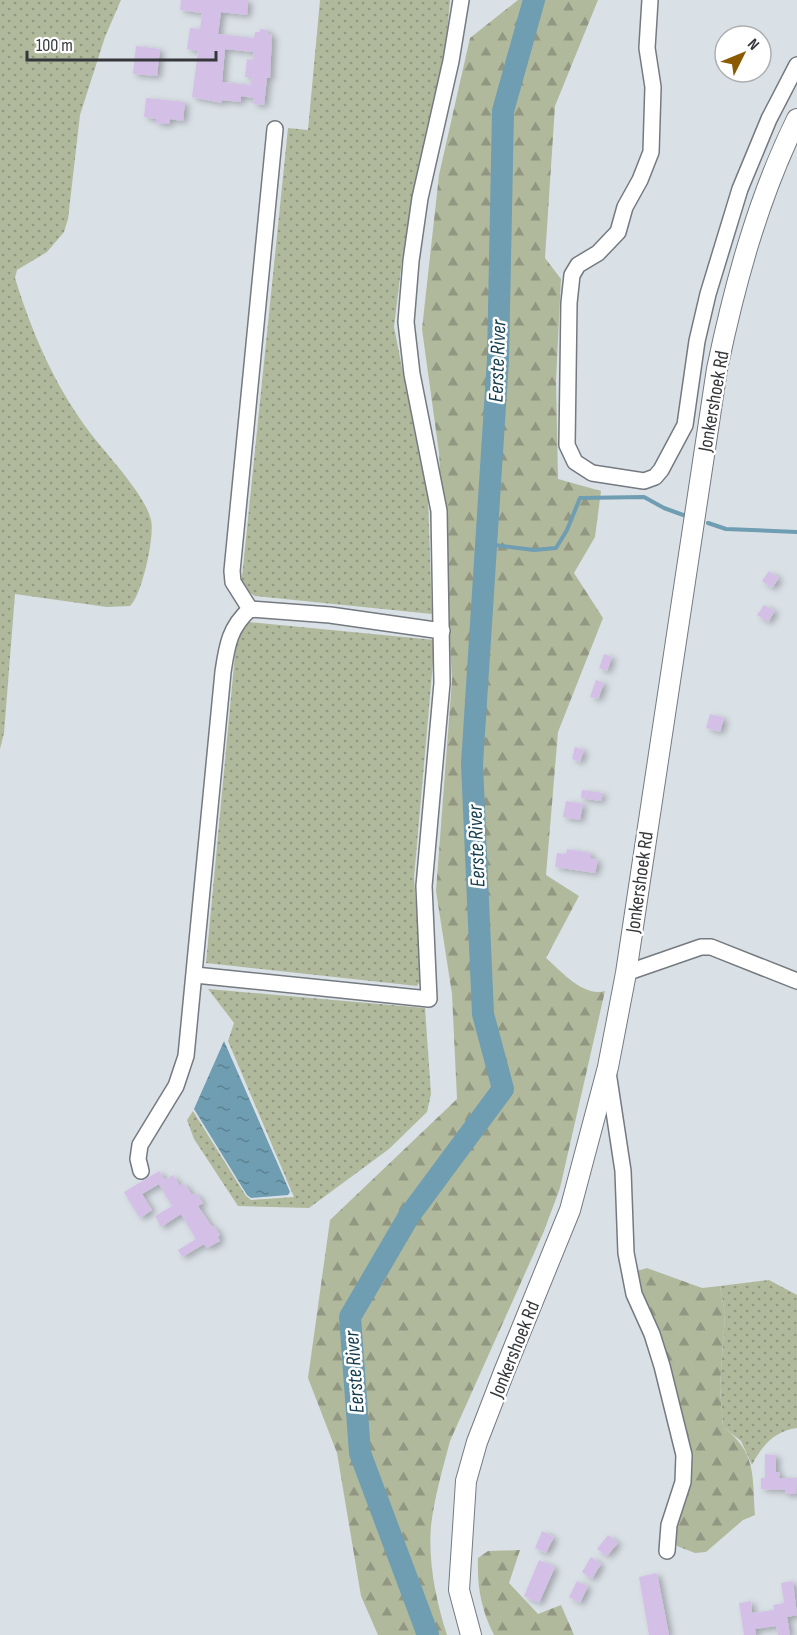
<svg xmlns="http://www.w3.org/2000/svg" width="797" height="1635" viewBox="0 0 797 1635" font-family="'Sofia Sans Condensed',sans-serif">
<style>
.grass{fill:url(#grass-dots)}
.forest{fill:url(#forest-firs)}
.water{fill:url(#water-ripples)}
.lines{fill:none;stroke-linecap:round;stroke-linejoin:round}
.stream{stroke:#6f9db1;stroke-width:4}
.river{stroke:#6f9db1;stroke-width:22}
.building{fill:#d4c0e7;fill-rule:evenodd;filter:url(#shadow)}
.minor-casing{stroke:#747a80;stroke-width:18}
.tertiary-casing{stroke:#747a80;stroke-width:22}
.minor{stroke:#fff;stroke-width:15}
.tertiary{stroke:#fff;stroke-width:20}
.labels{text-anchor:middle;stroke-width:5;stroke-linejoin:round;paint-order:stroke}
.street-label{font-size:20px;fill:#35373a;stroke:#fff}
.water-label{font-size:21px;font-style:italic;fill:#143d4d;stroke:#fff}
</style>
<defs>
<pattern id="grass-dots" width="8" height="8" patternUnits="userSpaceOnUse" patternTransform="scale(1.5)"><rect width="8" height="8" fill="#b1b99d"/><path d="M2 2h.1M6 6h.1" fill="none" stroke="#919781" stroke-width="1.8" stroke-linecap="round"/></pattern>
<pattern id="forest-firs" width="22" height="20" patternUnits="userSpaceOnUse" patternTransform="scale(1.5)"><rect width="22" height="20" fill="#b1b99d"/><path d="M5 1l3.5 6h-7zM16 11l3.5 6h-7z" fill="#919781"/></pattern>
<pattern id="water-ripples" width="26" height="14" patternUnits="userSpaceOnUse" patternTransform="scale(1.5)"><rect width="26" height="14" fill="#6f9db1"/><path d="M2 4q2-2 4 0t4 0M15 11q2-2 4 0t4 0" fill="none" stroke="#5c8191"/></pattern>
<filter id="shadow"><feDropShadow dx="4" dy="2.5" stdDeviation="3" flood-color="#0004"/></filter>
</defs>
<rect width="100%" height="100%" fill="#d9e0e6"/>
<!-- grass -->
<g class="grass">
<path d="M0 0H121L105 37 80 115 68 219 64 232 47 252 17 270 15 278C32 333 54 384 88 430 105 453 145 494 151 520 155 536 142 595 130 606L107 607 15 594 4 733 0 749Z"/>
<path d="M320 0H450L445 56 430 130 417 174 402 261 394 327 428 499 432 614 255 596 241 587 288 128 308 130Z"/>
<path d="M248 622 435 640 414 878 422 979 417 986 206 963 237 633Z"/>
<path d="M208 989 425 1008 431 1094 427 1112 389 1149 309 1208 238 1206 194 1139 187 1120 193 1111 246 1196 251 1200 294 1197 228 1041 234 1023Z"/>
<path d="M769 1280 797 1295V1428C775 1431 762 1445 752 1465L741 1441 723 1427 720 1386 725 1314 720 1286Z"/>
</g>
<!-- forest -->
<g class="forest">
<path d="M518 0H598L555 106 545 258 561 279 556 380 558 479 601 491 595 537 574 573 603 618 558 732 546 875 579 896 546 958C561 971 583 997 605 991L560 1188 544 1231 450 1441C443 1468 434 1498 431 1526 428 1562 436 1601 447 1635H378L361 1596 337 1453 308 1378 330 1220 457 1099 452 994 436 891 452 680 439 453 422 329 439 175 470 38Z"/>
<path d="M647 1268 702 1288 720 1286 725 1314 720 1386 723 1427C757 1453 752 1475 755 1515L743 1520 706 1552 695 1553 677 1546 674 1538 689 1482 641 1294 637 1271Z"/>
<path d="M520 1550 509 1583 538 1614 561 1605 574 1635H494C481 1609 477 1587 478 1558L488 1551Z"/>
</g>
<!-- water -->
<path class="water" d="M224 1041 290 1192 288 1195 251 1198 247 1195 194 1109Z"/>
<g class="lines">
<!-- stream -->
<g class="stream">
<path d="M708 523 726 529 797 532"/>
<path d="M486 544 534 550 556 548 567 530 580 498 644 497 664 508 686 516"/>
</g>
<!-- river -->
<path class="river" d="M428 1635 360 1453 350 1317 409 1216 503 1089 483 1014 472 764 498 359 503 111 534 0"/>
</g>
<!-- building -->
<g class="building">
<path d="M181 0H248L247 15 221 12 218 34 254 38 255 32H260V29L268 30 267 34H272L270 78H267L264 105 253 104 254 98 241 96V102L222 100V103L192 97 198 51 187 49 190 28 200 29 202 13 180 10ZM225 49 254 52 253 60 247 59 245 77H252L251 85 222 82Z"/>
<path d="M136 46 160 49 157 76 133 74Z"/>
<path d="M146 98 185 102 183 121 170 119 169 124 156 123V119L144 117Z"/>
<path d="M769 571 779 578 772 588 762 581Z"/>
<path d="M764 605 775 611 768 622 757 615Z"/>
<path d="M604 654 612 657 607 671 599 668Z"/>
<path d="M596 680 604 683 598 699 590 697Z"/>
<path d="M710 714 724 718 720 732 706 728Z"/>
<path d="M575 747 584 750 580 762 572 759Z"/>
<path d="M582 790 603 793 601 801 581 798Z"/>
<path d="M566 801 583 804 580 820 563 817Z"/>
<path d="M567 849 591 853 590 858 598 860 595 873 555 867 557 853 566 854Z"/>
<path d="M159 1171 165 1180 173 1175 180 1186 184 1183 192 1195 196 1193 203 1203 198 1206 212 1227 214 1226 220 1235 218 1237 220 1241 207 1248 204 1244 182 1257 178 1250 196 1239 181 1214 161 1227 155 1216 172 1206 159 1184 142 1194 152 1210 140 1218 124 1192Z"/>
<path d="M765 1454 776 1455V1472H780L779 1478H797L796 1494H785V1490L761 1489V1478H765Z"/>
<path d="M542 1531 554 1537 546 1553 535 1548Z"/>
<path d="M608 1535 618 1543 607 1556 597 1549Z"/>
<path d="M591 1557 601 1564 592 1579 582 1572Z"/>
<path d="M539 1560 555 1567 539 1603 524 1596Z"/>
<path d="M657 1573 669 1635H649L639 1577Z"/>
<path d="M577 1581 588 1586 580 1603 569 1597Z"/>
<path d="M793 1581 797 1615 787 1617 790 1635H778L776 1626 755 1629 756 1635H744L739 1603 751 1601 752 1613 774 1610 773 1605 784 1603 781 1583Z"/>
</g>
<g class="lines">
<defs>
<g id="minor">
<path d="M650 0 647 48 653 87 651 152 640 180 625 207 618 232 598 253 578 265 572 275 569 303 567 445 575 462 592 473 644 481 655 477 661 470 685 425 697 341 708 294 740 189 769 119 797 65"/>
<path d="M250 609 233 582 232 571 275 129"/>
<path d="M626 973 701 947H711L797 981"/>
<path d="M195 975 429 999 424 886 442 683 439 511 412 374 406 322 411 261 420 198 451 61 461 0"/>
<path d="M608 1072 623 1171 626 1253 634 1294 652 1334 662 1366 684 1455 683 1482 669 1525 667 1551"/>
<path d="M141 1171 138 1159 140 1145 176 1086 186 1056 223 672C227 646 229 628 250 609L330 615 442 631"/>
</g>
<path id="tertiary" d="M471 1635 459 1590 466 1481 477 1442 504 1372 570 1210 608 1067 626 973 717 369C735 283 758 198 797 119"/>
</defs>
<!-- minor casing -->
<use href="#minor" class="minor-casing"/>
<!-- tertiary casing -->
<use href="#tertiary" class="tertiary-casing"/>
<!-- minor -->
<use href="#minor" class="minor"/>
<!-- tertiary -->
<use href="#tertiary" class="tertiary"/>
</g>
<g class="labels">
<!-- street labels -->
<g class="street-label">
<text transform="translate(713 401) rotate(-80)" y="7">Jonkershoek Rd</text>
<text transform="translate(639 882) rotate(-82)" y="7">Jonkershoek Rd</text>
<text transform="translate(514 1349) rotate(-68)" y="7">Jonkershoek Rd</text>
</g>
<!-- water labels -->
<g class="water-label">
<text transform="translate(497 361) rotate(-88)" y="7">Eerste River</text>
<text transform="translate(476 846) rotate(-92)" y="7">Eerste River</text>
<text transform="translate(354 1372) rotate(-94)" y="7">Eerste River</text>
</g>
</g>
<!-- north arrow -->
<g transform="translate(743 54) rotate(47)"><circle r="28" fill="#ffffff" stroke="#aeafb0" stroke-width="1.5"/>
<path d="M0-4.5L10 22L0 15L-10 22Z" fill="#8a5b00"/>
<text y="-9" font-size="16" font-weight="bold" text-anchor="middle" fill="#35373a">N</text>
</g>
<!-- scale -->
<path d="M27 51v9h189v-9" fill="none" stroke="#35373a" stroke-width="3"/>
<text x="36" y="51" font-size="18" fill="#35373a" stroke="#ffffff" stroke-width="4.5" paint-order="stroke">100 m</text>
</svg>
